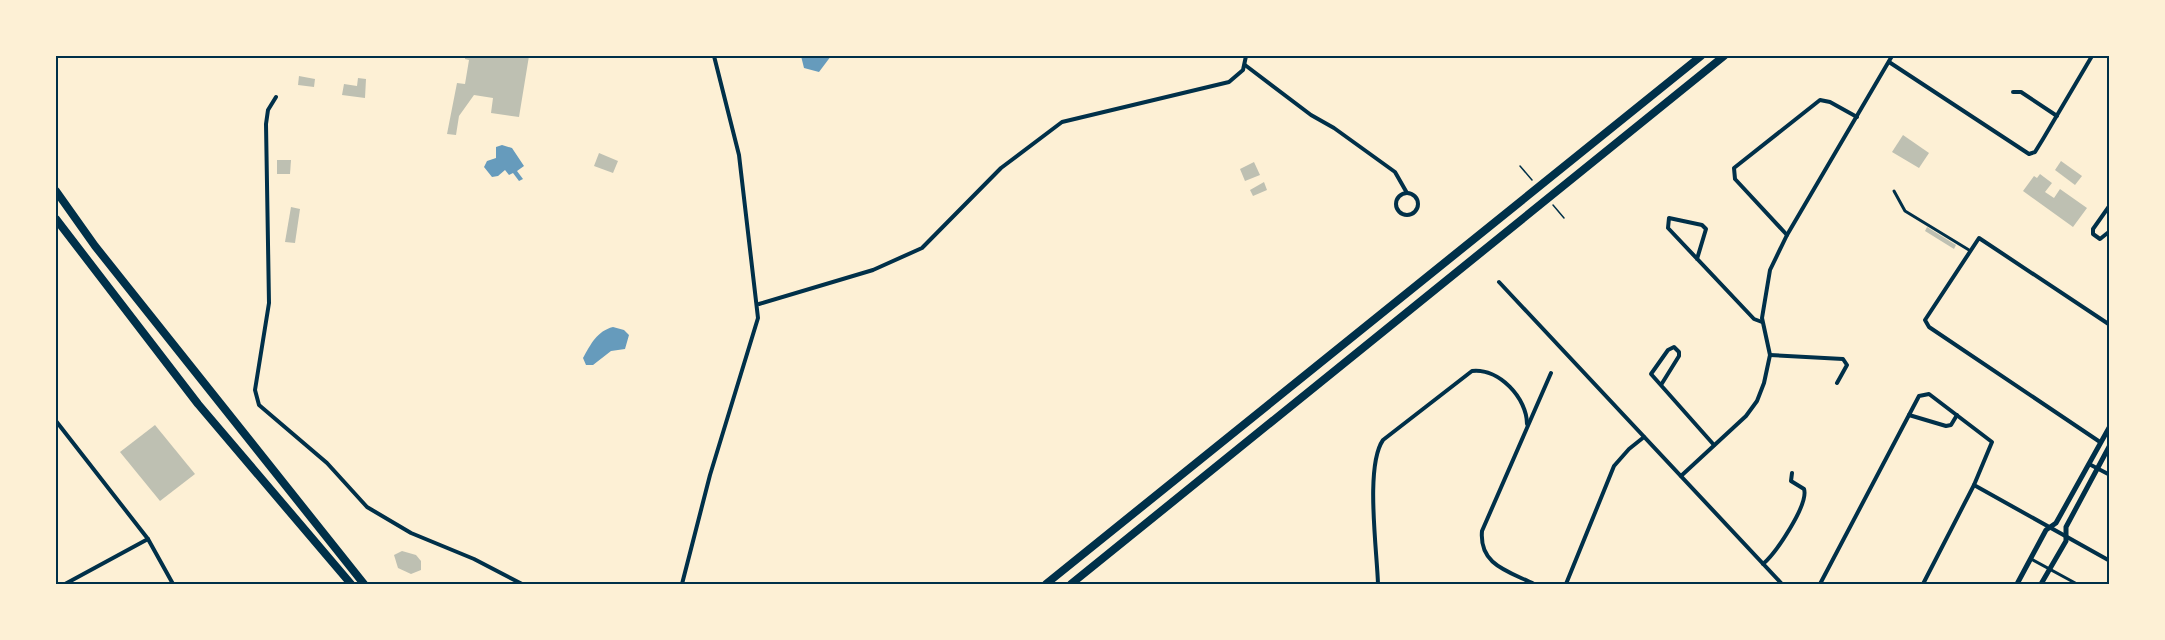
<svg xmlns="http://www.w3.org/2000/svg" width="2165" height="640" viewBox="0 0 2165 640" font-family="Roboto,sans-serif">
<style>
.water{fill:#669bbc}
.building{fill:#bec0b2}
.lines{fill:none;stroke-linecap:round;stroke-linejoin:round}
.path{stroke:#003049;stroke-width:1.5}
.pedestrian{stroke:#003049;stroke-width:3}
.minor{stroke:#003049;stroke-width:4}
.tertiary{stroke:#003049;stroke-width:5}
.motorway{stroke:#003049;stroke-width:8}
.neatline{fill:none;stroke:#003049;stroke-width:2}
</style>
<rect width="100%" height="100%" fill="#fdf0d5"/>
<!-- water -->
<g class="water">
<path d="M801 56H831L819 72 804 68Z"/>
<path d="M502 145 512 148 524 166 517 171 523 179 519 181 513 173 509 175 505 170 498 176 492 177 484 167 487 161 496 158V147Z"/>
<path d="M613 327 624 330 629 335 625 349 611 351 593 365H586L583 358C591 344 597 331 613 327Z"/>
</g>
<!-- building -->
<g class="building">
<path d="M465 56H529L519 117 491 113 493 98 474 95 459 116 456 135 447 134 457 83 465 84 469 60 465 59Z"/>
<path d="M299 76 315 79 314 87 298 85Z"/>
<path d="M358 78 366 79 365 98 342 95 344 84 357 86Z"/>
<path d="M1903 135 1929 153 1919 168 1892 152Z"/>
<path d="M599 153 618 161 613 173 594 166Z"/>
<path d="M277 160H291L290 174H277Z"/>
<path d="M2061 161 2082 176 2075 185 2055 170Z"/>
<path d="M1254 162 1260 175 1245 181 1240 169Z"/>
<path d="M2040 174 2052 183 2045 192 2054 198 2060 189 2087 208 2073 227 2023 191 2034 176 2037 178Z"/>
<path d="M1264 182 1267 190 1253 196 1250 190Z"/>
<path d="M291 207 300 209 295 243 285 242Z"/>
<path d="M1927 227 1956 245 1954 249 1925 231Z"/>
<path d="M155 425 195 474 160 501 120 452Z"/>
<path d="M402 551 416 555 421 561V570L411 574 398 568 394 555Z"/>
</g>
<g class="lines">
<!-- path -->
<g class="path">
<path d="M1520 166 1532 180"/>
<path d="M1553 205 1564 218"/>
</g>
<!-- pedestrian -->
<g class="pedestrian">
<path d="M1894 191 1905 211 1969 250"/>
<path d="M2031 559 2077 584"/>
</g>
<!-- minor -->
<g class="minor">
<path d="M1889 62 2029 154 2035 152 2043 139 2092 56"/>
<path d="M1245 65 1311 115 1334 128 1395 172 1407 193"/>
<path d="M2013 92H2021L2057 116"/>
<path d="M276 97 268 110 266 124 269 303 255 390 259 405 327 463 367 507 411 533 474 559 522 584"/>
<circle cx="1407" cy="204" r="11"/>
<path d="M2110 205 2093 229V234L2100 239 2110 231"/>
<path d="M1787 235 1735 179 1734 168 1820 100 1830 102 1857 117"/>
<path d="M1697 259 1706 229 1702 225 1669 218 1668 228 1754 319 1762 322"/>
<path d="M1499 282 1782 584"/>
<path d="M759 304 873 270 922 248 1001 168 1062 122 1229 82 1243 70 1246 56"/>
<path d="M1770 355 1843 359 1847 365 1837 383"/>
<path d="M1661 385 1679 356V352L1674 347 1668 350 1651 374 1714 445"/>
<path d="M1909 415 1946 426 1951 425 1957 415"/>
<path d="M56 421 148 539 173 584"/>
<path d="M2100 442 1929 327 1925 320 1979 238 2110 325"/>
<path d="M2089 464 2110 475"/>
<path d="M1681 476 1746 416 1757 401 1764 383 1770 355 1762 318 1770 270 1787 235 1892 56"/>
<path d="M1763 564C1776 553 1809 504 1804 489L1791 481 1792 473"/>
<path d="M65 584 148 539"/>
<path d="M682 584 710 475 758 318 739 155 714 56"/>
<path d="M1378 584C1377 550 1365 466 1383 440L1472 371C1499 368 1527 398 1527 424"/>
<path d="M1534 584C1508 571 1479 565 1482 531L1551 373"/>
<path d="M1566 584 1614 466 1629 449 1644 437"/>
<path d="M1820 584 1919 396 1929 394 1992 442 1974 485 2110 561"/>
<path d="M1923 584 1974 485"/>
</g>
<!-- tertiary -->
<g class="tertiary">
<path d="M2017 584 2046 530 2056 523 2110 426"/>
<path d="M2041 584 2066 541V527L2110 445"/>
</g>
<!-- motorway -->
<g class="motorway">
<path d="M56 191 95 246 364 584"/>
<path d="M56 219 198 404 351 584"/>
<path d="M1046 584 1701 56"/>
<path d="M1071 584 1724 56"/>
</g>
</g>
<!-- border -->
<rect width="2165" height="640" fill="none" stroke="#fdf0d5" stroke-width="114"/>
<rect x="57" y="57" width="2051" height="526" class="neatline"/>
</svg>
